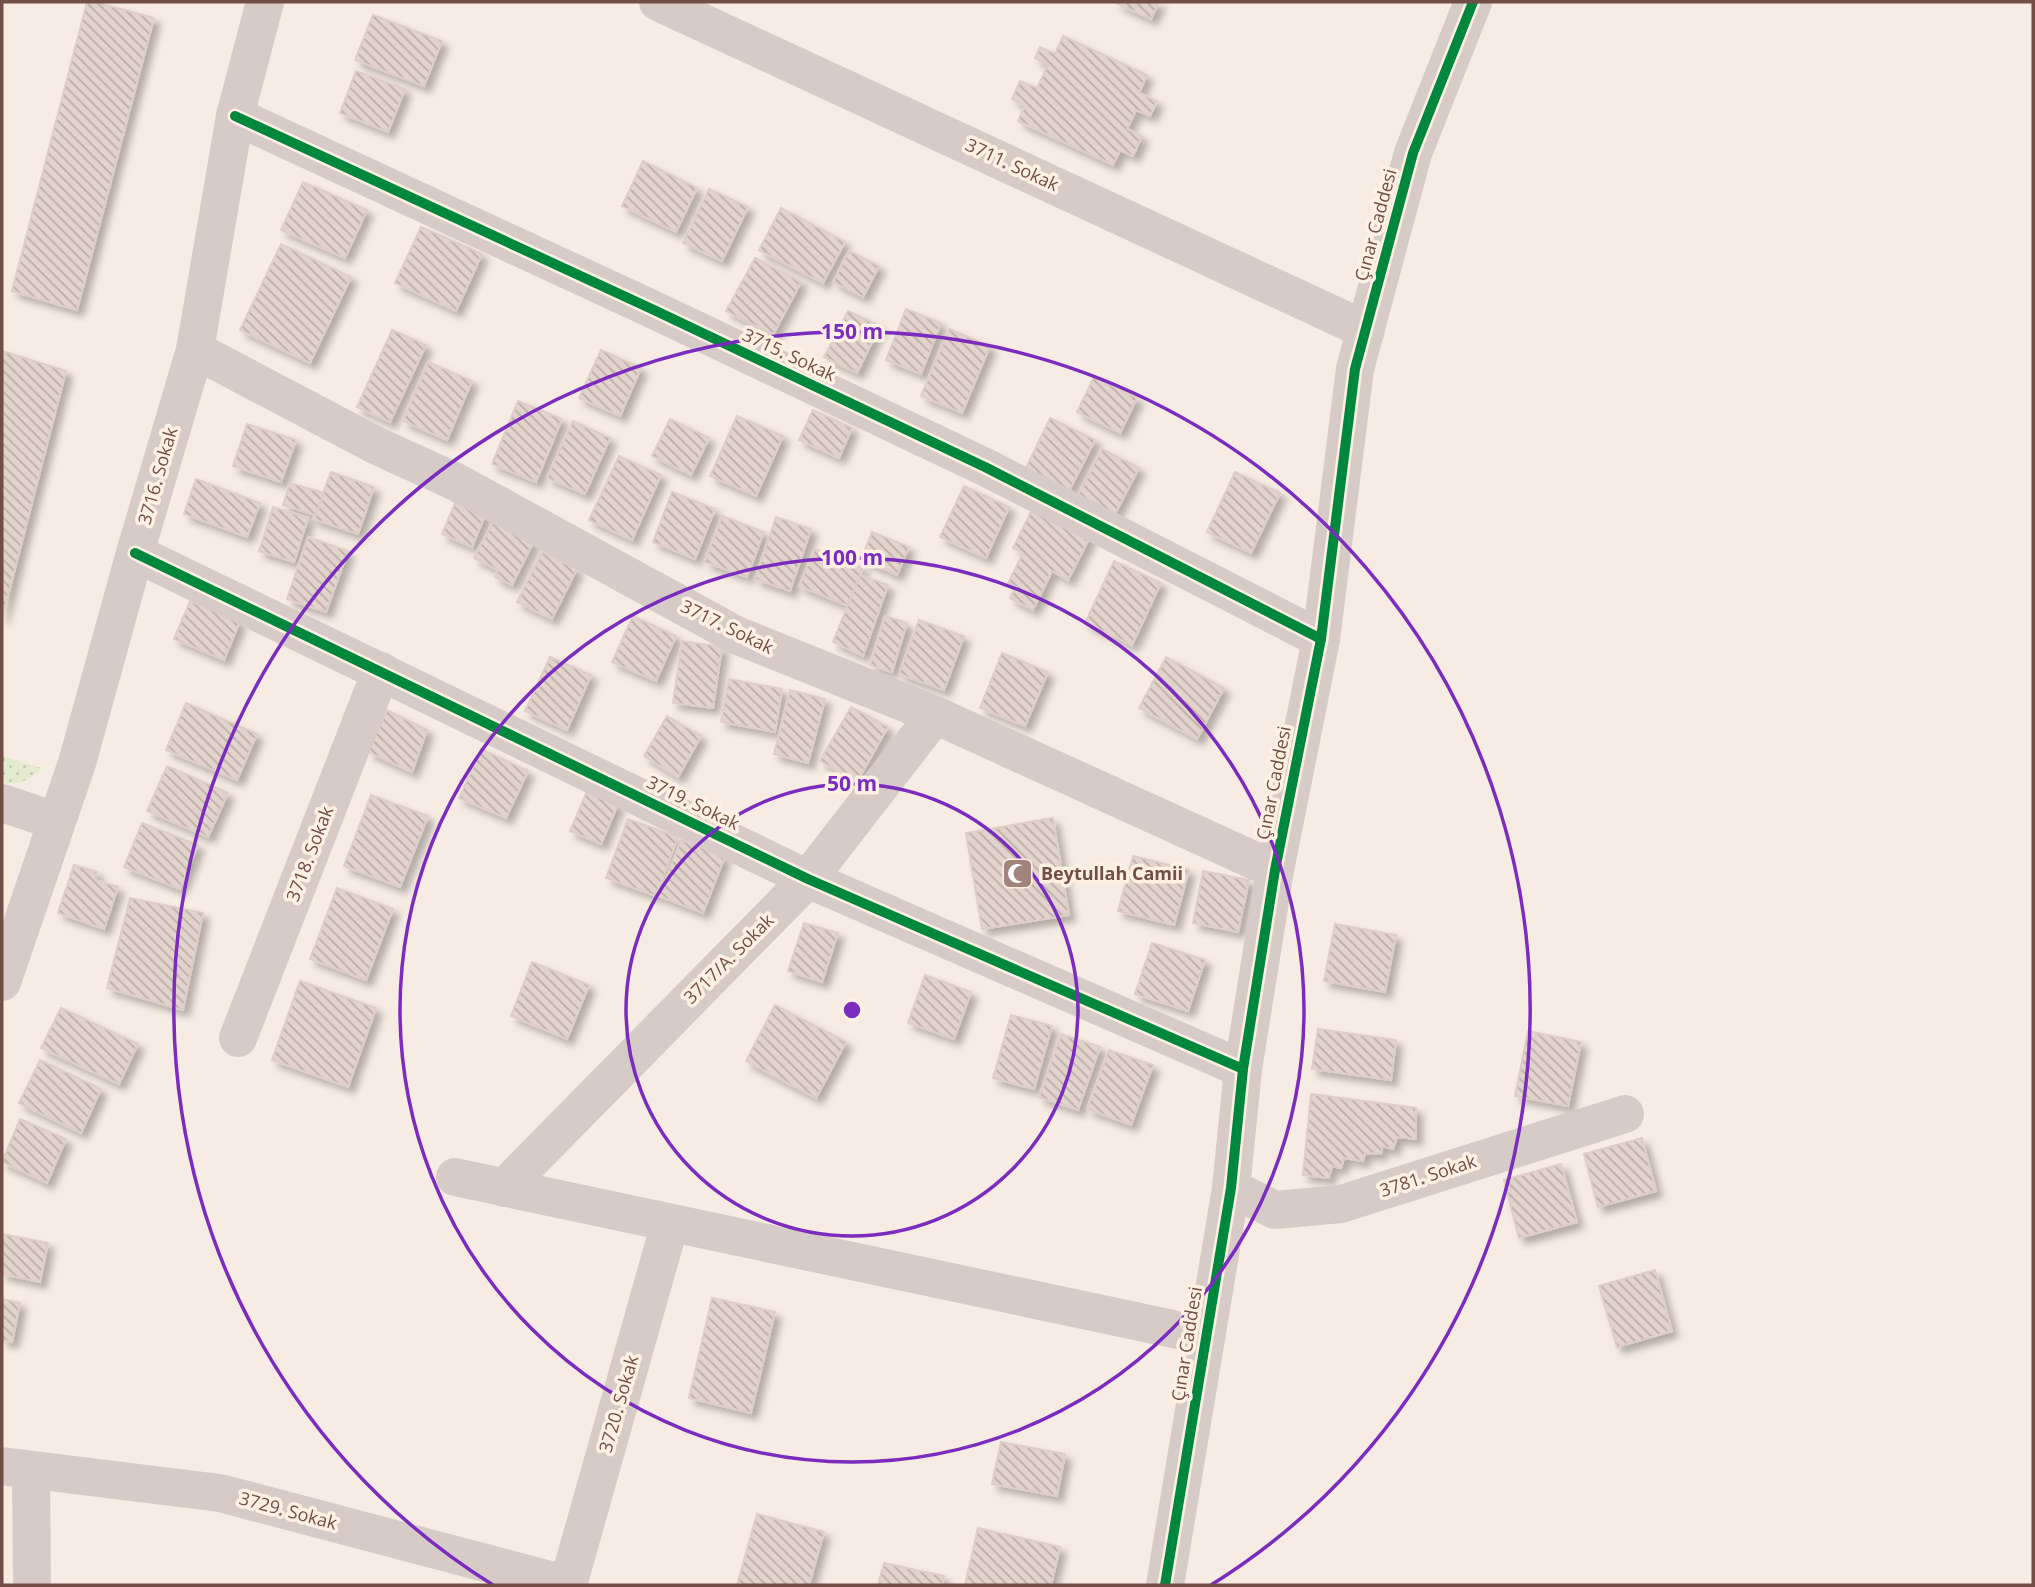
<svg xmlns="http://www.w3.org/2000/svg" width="2035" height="1587" viewBox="0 0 2035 1587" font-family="'Open Sans',sans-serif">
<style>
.grass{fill:url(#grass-dots)}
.building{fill:url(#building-back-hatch);stroke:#decec7;stroke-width:2;filter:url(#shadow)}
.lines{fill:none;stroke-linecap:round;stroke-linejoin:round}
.minor{stroke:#d7cbc8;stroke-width:38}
.cycleway-casing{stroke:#fff0e4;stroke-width:15}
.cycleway{stroke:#00873e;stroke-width:10}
.ring{fill:none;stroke:#7b2cbf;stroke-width:3.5}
.labels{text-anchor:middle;stroke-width:7;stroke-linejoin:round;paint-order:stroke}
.street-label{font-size:18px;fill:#734e46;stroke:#fff0e4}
.poi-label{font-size:18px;font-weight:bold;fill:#734e46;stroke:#fff0e4;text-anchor:start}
.centre{fill:#7b2cbf;stroke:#fff0e4;stroke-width:3.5}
.ring-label{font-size:21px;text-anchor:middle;font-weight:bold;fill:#7b2cbf;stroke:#fff0e4;stroke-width:7;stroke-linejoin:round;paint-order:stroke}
</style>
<defs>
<pattern id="grass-dots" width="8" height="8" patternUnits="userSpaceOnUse" patternTransform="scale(1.75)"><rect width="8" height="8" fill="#e4ebce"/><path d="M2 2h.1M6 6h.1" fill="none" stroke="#c7cbb2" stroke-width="1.8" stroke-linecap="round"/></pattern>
<pattern id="building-back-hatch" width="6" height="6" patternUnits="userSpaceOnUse" patternTransform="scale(1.75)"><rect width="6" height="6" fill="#e2d3cc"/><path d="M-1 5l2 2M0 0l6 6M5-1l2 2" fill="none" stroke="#bcada7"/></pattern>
<filter id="shadow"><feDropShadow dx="6" dy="6" stdDeviation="3.5" flood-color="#0004"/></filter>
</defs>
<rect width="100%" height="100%" fill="#f6ece4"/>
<!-- grass -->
<path class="grass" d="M2 756 41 768C32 779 16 787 2 782Z"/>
<!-- building -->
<g class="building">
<path d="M87 2H95L154 18 77 310 12 291Z"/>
<path d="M1114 2H1159L1151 19Z"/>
<path d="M373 15 442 41 424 86 355 60Z"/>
<path d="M1063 36 1147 75 1139 93 1157 101 1150 116 1136 110 1127 129 1142 136 1133 156 1120 150 1113 165 1018 121 1025 106 1012 99 1020 81 1037 88 1048 65 1035 58 1040 47 1055 54Z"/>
<path d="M356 71 405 89 388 132 340 113Z"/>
<path d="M643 161 697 188 676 232 622 206Z"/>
<path d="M303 182 367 210 345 258 281 230Z"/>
<path d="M709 189 748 207 722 261 683 243Z"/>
<path d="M781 208 845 242 823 283 759 250Z"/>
<path d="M421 227 482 254 456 311 395 283Z"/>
<path d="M281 244 351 277 310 363 240 330Z"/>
<path d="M849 251 879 266 863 297 833 282Z"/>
<path d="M755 258 801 282 773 335 726 311Z"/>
<path d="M906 309 941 323 921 374 886 360Z"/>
<path d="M848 311 880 326 857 373 824 357Z"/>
<path d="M949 329 990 346 962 413 921 396Z"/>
<path d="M392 330 426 345 390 422 357 407Z"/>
<path d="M601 350 641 368 620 416 579 398Z"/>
<path d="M2 351 66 371 2 619Z"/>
<path d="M428 362 472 381 447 440 403 421Z"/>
<path d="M1094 377 1137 398 1120 433 1077 412Z"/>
<path d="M518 401 562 419 536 482 492 464Z"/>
<path d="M813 410 852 428 839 458 799 440Z"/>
<path d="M737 416 783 436 756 496 710 476Z"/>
<path d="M1050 418 1095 440 1069 491 1025 470Z"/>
<path d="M670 419 709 438 691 475 652 456Z"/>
<path d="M573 421 610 438 585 494 547 478Z"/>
<path d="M247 424 296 440 281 482 233 466Z"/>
<path d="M1102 449 1139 468 1115 514 1078 495Z"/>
<path d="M619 456 661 475 632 540 589 520Z"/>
<path d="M331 472 374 487 358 534 313 519Z"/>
<path d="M1235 472 1280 493 1251 553 1207 532Z"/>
<path d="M196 479 260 503 247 537 184 514Z"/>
<path d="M290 483 324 493 316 515 283 505Z"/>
<path d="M964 486 1009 507 986 558 940 537Z"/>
<path d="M672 492 715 509 695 559 653 542Z"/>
<path d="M456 501 486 513 472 547 442 534Z"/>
<path d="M1034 505 1092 533 1068 580 1052 571 1033 610 1010 598 1016 587 1008 583 1023 553 1013 548Z"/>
<path d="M273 507 308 518 294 562 259 551Z"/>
<path d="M722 516 764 532 747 577 705 562Z"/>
<path d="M776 517 811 529 790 591 755 579Z"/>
<path d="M494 520 534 541 512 585 495 577 498 570 474 558Z"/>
<path d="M872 532 909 547 897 575 861 559Z"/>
<path d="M308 537 348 551 326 612 287 599Z"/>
<path d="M815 549 863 568 848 606 799 586Z"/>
<path d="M542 552 577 569 552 619 517 602Z"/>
<path d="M1114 561 1161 583 1132 645 1085 623Z"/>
<path d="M860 575 888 585 863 656 833 642Z"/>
<path d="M190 601 240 621 224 660 174 639Z"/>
<path d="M633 616 676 636 656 681 612 662Z"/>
<path d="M885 616 907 623 892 672 870 665Z"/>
<path d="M919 620 964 636 944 690 899 674Z"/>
<path d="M682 641 722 647 713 708 673 703Z"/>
<path d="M1002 653 1048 672 1025 726 980 708Z"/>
<path d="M550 657 591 675 567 730 525 711Z"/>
<path d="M1166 657 1224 688 1197 739 1139 708Z"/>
<path d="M729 679 782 689 775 732 721 722Z"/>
<path d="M790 690 825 699 808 763 774 754Z"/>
<path d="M186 703 257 734 237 780 166 750Z"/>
<path d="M851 707 888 727 857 782 820 761Z"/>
<path d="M387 710 427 730 412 772 368 752Z"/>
<path d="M667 716 701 736 678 777 644 756Z"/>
<path d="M481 749 528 771 506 818 459 798Z"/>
<path d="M167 766 228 793 208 837 147 811Z"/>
<path d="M587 791 618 804 601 844 570 831Z"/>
<path d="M371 795 428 816 400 887 344 866Z"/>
<path d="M1053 818 1069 915 982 929 966 833Z"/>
<path d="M628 819 678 837 656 896 606 878Z"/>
<path d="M142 823 198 845 180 889 124 867Z"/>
<path d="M681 840 725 856 703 913 659 896Z"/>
<path d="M1133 856 1189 870 1174 925 1118 911Z"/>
<path d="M74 865 97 872 95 880 118 887 104 929 58 913Z"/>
<path d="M1203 871 1249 880 1238 932 1193 923Z"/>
<path d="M337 888 393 909 366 980 310 959Z"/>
<path d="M130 898 203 913 183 1010 107 988Z"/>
<path d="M804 923 838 933 822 982 788 971Z"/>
<path d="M1335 924 1396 935 1385 992 1324 981Z"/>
<path d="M1152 943 1205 960 1188 1011 1135 994Z"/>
<path d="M532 962 589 985 567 1039 511 1016Z"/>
<path d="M925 975 971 992 954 1039 908 1023Z"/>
<path d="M300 981 376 1008 348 1087 272 1060Z"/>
<path d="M775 1005 846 1042 816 1098 746 1061Z"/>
<path d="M61 1008 138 1044 119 1084 41 1048Z"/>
<path d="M1011 1015 1052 1026 1034 1089 993 1078Z"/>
<path d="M1318 1029 1396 1040 1391 1080 1312 1069Z"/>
<path d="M1528 1031 1581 1042 1568 1106 1515 1096Z"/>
<path d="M1061 1034 1100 1047 1078 1110 1039 1097Z"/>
<path d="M1109 1050 1153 1065 1131 1125 1087 1109Z"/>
<path d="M40 1060 101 1089 81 1133 19 1103Z"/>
<path d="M1311 1094 1416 1108V1139L1397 1137 1393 1149 1382 1146 1381 1154 1365 1153 1363 1161 1344 1158 1341 1168 1332 1166 1329 1178 1303 1175Z"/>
<path d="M20 1119 66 1139 47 1183 2 1162Z"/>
<path d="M1642 1138 1656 1191 1598 1207 1584 1154Z"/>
<path d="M1561 1164 1577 1222 1519 1238 1504 1180Z"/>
<path d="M2 1234 48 1243 40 1282 2 1274Z"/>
<path d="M1655 1270 1672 1331 1617 1347 1599 1286Z"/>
<path d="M712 1298 775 1312 751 1413 689 1398Z"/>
<path d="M2 1299 20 1303 12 1342 2 1340Z"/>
<path d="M1001 1442 1065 1454 1057 1496 992 1484Z"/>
<path d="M757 1514 824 1532 809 1585H737Z"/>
<path d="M978 1528 1060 1547 1051 1585H965Z"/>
<path d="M884 1563 944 1576 942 1585H878Z"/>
</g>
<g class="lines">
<!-- minor -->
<g class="minor">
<path d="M658 2 1366 330"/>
<path d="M235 116 654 310 985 467 1321 639"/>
<path d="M195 350 375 445 456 482 736 635 935 715 1275 870"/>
<path d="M135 553 808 879 1243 1069"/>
<path d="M2 803 56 821"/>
<path d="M2 982 77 763 135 553 195 350 235 116 265 2"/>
<path d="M238 1038 381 671"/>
<path d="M455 1177 1206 1336"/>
<path d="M504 1188 808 879 935 715"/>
<path d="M1231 1188 1275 1210 1341 1204 1625 1114"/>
<path d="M2 1466 220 1493 569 1585"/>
<path d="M31 1470 32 1585"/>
<path d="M568 1585 670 1223"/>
<path d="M1165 1585 1231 1188 1243 1069 1275 870 1321 639 1355 369 1413 153 1473 2"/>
</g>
<defs>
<g id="cycleway">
<path d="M235 116 654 310 985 467 1321 639"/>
<path d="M135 553 808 879 1243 1069"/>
<path d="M1165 1585 1231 1188 1243 1069 1275 870 1321 639 1355 369 1413 153 1473 2"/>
</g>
</defs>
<!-- cycleway casing -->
<use href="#cycleway" class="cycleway-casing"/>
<!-- cycleway -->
<use href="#cycleway" class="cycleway"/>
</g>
<!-- distance rings -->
<g class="ring">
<circle cx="852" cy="1010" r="226"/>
<circle cx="852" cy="1010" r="452"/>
<path d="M493 1585A678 678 0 1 1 1211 1585"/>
</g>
<!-- icons -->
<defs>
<symbol id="mosque-square" viewBox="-11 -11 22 22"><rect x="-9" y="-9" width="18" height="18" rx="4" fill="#a1857d" stroke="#fff0e4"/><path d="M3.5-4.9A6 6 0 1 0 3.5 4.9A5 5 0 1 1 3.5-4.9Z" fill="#fff"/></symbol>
</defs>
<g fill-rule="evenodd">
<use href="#mosque-square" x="1000" y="856" width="35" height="35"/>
</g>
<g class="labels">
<!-- street labels -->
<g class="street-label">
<text transform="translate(1012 165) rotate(25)" y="6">3711. Sokak</text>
<text transform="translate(1376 225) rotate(-75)" y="6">Çınar Caddesi</text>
<text transform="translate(789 355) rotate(25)" y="6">3715. Sokak</text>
<text transform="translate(158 476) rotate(-74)" y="6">3716. Sokak</text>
<text transform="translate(727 627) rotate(26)" y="6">3717. Sokak</text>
<text transform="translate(1274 783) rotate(-79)" y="6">Çınar Caddesi</text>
<text transform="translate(693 803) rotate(26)" y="6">3719. Sokak</text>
<text transform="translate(310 854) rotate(-69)" y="6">3718. Sokak</text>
<text transform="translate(729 959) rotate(-45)" y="6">3717/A. Sokak</text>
<text transform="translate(1428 1176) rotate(-18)" y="6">3781. Sokak</text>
<text transform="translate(1187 1344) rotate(-81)" y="6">Çınar Caddesi</text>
<text transform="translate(619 1404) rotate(-74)" y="6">3720. Sokak</text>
<text transform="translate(288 1511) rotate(15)" y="6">3729. Sokak</text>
</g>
<!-- poi labels -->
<g class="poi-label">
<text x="1041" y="880">Beytullah Camii</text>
</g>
</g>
<circle cx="852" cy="1010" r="10" class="centre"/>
<g class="ring-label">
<text x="852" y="339">150 m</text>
<text x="852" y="565">100 m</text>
<text x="852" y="791">50 m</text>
</g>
<!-- border -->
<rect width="2035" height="1587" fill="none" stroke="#734e46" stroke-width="7"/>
</svg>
